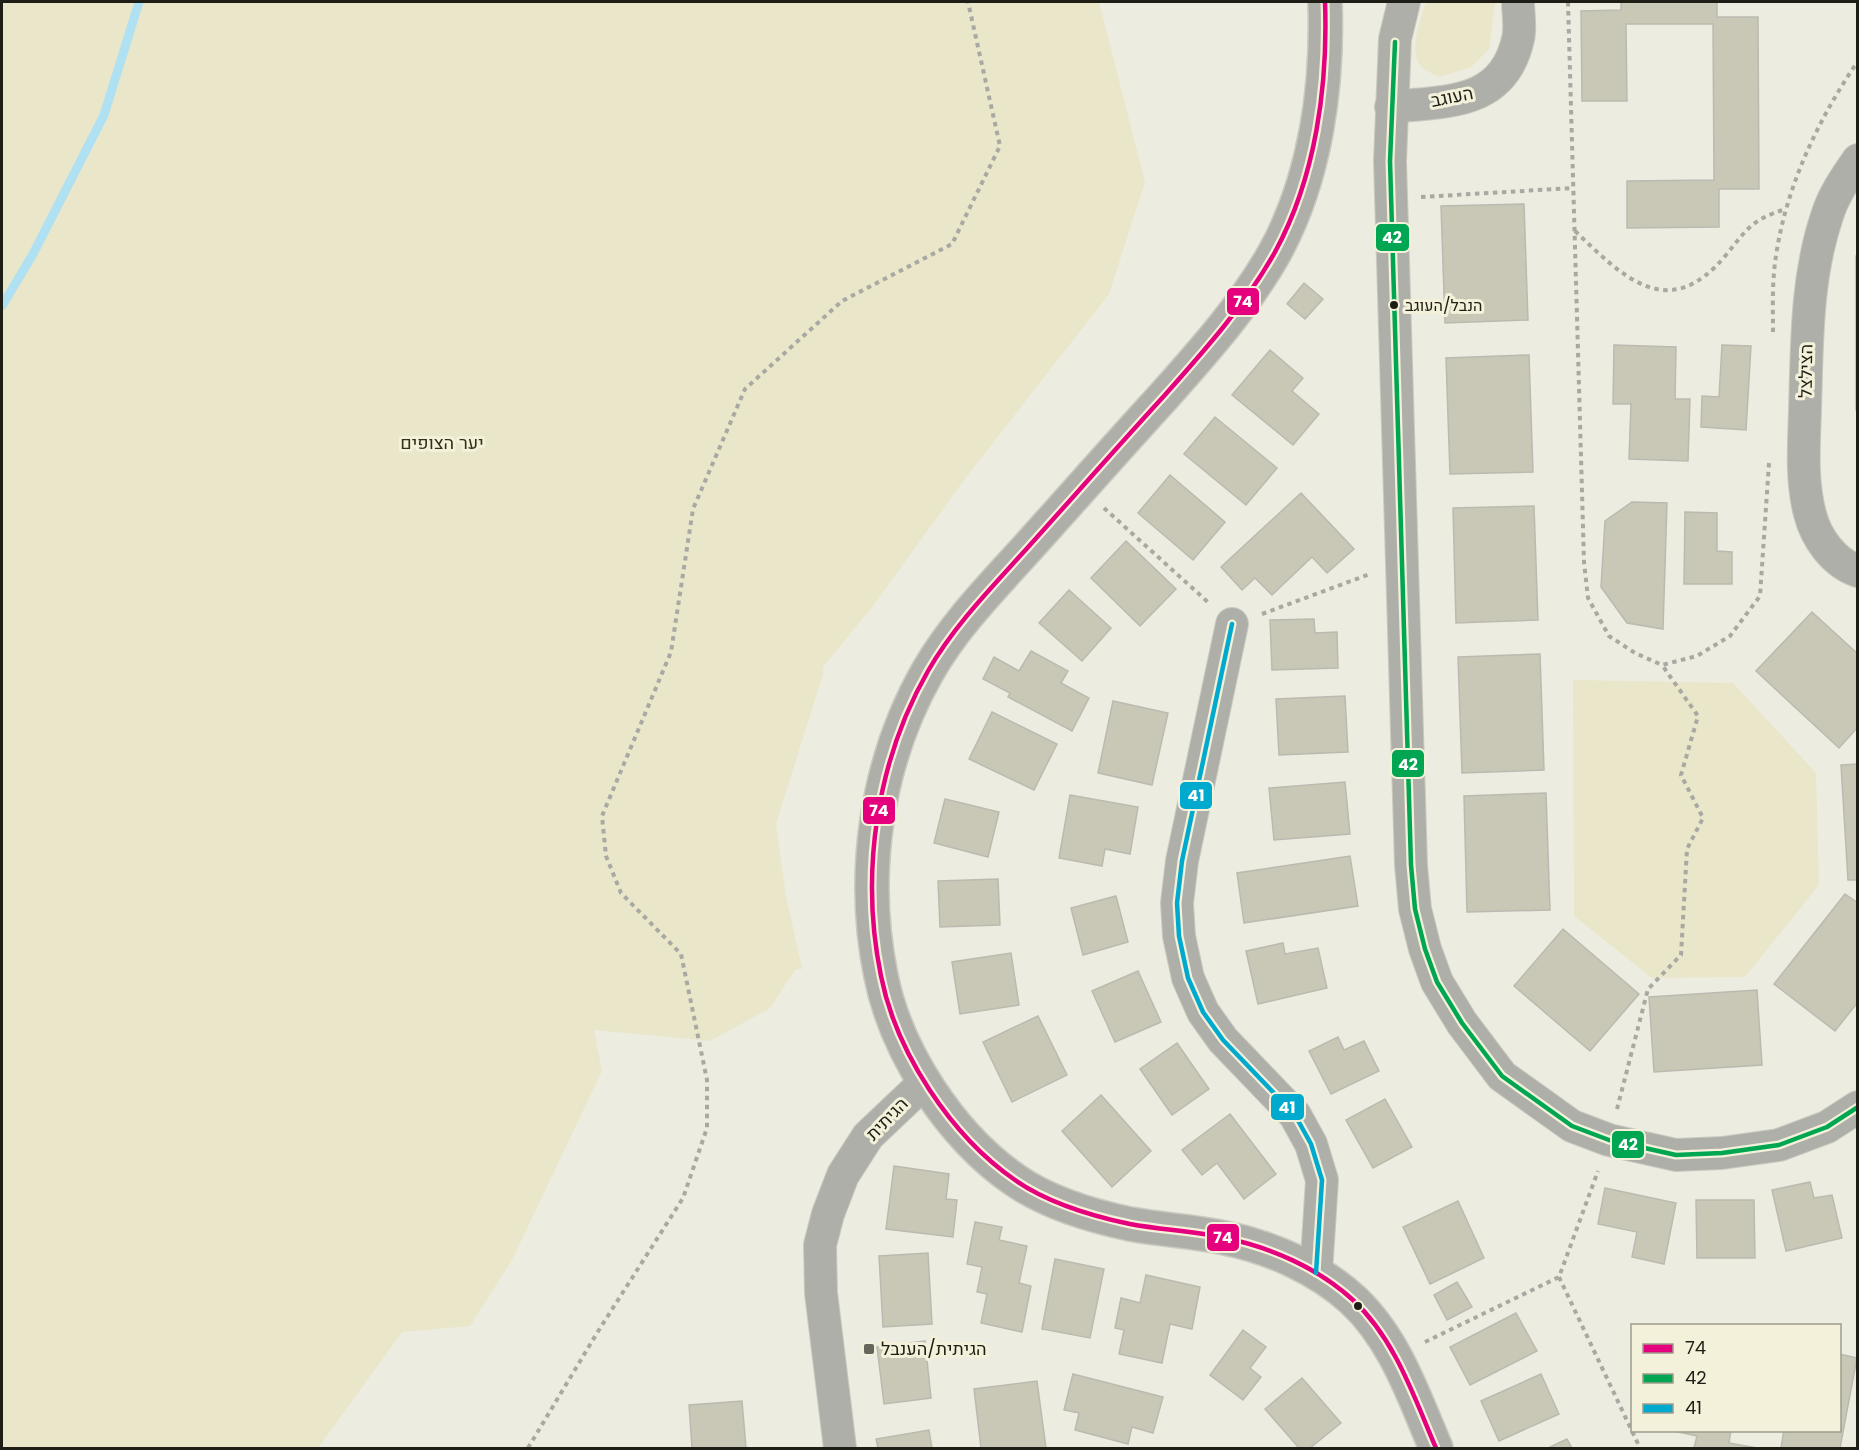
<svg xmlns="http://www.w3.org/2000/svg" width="1859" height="1450" viewBox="0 0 1859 1450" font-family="Poppins,Heebo,sans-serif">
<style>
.green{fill:#e9e6c9}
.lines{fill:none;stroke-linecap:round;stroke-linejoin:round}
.stream{stroke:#afe1f3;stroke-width:9}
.building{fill:#c9c7b5;stroke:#bbbab1;stroke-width:1.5}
.minor-casing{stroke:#cbcac1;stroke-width:34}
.tertiary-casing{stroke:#cbcac1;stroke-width:36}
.path{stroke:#a9a9a3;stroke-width:4;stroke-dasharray:4.5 4.5;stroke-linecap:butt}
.minor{stroke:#afafaa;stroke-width:32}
.tertiary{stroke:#afafaa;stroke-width:33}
.bus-1-casing{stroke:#f3f1da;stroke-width:9}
.bus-2-casing{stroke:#f3f1da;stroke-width:9}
.bus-3-casing{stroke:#f3f1da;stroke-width:9}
.bus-1{stroke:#e5007d;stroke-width:4.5}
.bus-2{stroke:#00a651;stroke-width:4.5}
.bus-3{stroke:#00a9ce;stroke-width:4.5}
.bus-dot{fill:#1f1e16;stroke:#f3f1da;stroke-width:2}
.poi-dot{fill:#67665d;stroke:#f3f1da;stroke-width:2}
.labels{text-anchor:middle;stroke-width:6;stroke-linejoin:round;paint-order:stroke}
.bus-label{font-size:16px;fill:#1f1e16;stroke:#f3f1da;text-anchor:start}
.street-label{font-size:18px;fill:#1f1e16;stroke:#f3f1da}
.park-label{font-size:18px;fill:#333013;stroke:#f3f1da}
.poi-label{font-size:18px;fill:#1f1e16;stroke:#f3f1da;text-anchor:start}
.line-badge{stroke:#f3f1da;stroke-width:2}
.badge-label{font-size:16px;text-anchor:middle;font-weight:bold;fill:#fff}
</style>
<rect width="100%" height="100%" fill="#edece0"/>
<!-- green -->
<g class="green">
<path d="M2 2H1099L1145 182 1109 294 964 480 873 606 823 667V674L776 824 786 896 802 969 795 970 770 1008 710 1041 594 1030 602 1071 512 1260 470 1326 402 1332 318 1448H2Z"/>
<path d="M1426 2H1495L1489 49 1471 67 1439 77C1434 74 1426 71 1422 67 1407 53 1421 18 1426 2Z"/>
<path d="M1573 680 1733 683 1816 773 1819 885 1745 977 1652 978 1574 916Z"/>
</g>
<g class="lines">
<!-- stream -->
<path class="stream" d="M2 306 33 254 104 115 139 2"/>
</g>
<!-- building -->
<g class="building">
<path d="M1621 2H1717V17H1758L1759 189H1719V227L1627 228V181L1714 180 1713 24H1626L1627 101H1582L1581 11 1621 10Z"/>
<path d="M1524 204 1528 320 1445 323 1441 206Z"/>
<rect x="1856" y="256" width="2" height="154"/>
<path d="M1304 283 1323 299 1305 319 1287 304Z"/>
<path d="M1614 345 1676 347 1675 399H1690L1688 461 1629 459 1631 404H1613Z"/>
<path d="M1722 345 1751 346 1746 430 1701 427 1702 396 1719 397Z"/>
<path d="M1270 350 1303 378 1292 391 1319 414 1293 445 1232 395Z"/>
<path d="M1529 355 1533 472 1450 474 1446 358Z"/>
<path d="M1215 417 1277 468 1246 505 1184 454Z"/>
<path d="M1170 475 1225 522 1193 560 1138 513Z"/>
<path d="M1301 493 1354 549 1327 573 1312 557 1272 595 1255 578 1242 590 1221 567Z"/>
<path d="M1632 502 1667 503 1663 629 1627 623 1601 587 1605 521Z"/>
<path d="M1534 506 1538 620 1456 623 1453 508Z"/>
<path d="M1685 512 1717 513V551L1732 552V584H1684Z"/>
<path d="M1126 541 1176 589 1140 626 1091 578Z"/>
<path d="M1069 590 1111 628 1082 661 1039 623Z"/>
<path d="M1812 612 1858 654V727L1839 748 1756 671Z"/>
<path d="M1314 619 1315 633 1337 632 1338 668 1272 670 1270 620Z"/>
<path d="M1031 651 1068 671 1061 683 1089 698 1072 731 1008 697 1010 693 983 679 994 657 1019 671Z"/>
<path d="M1540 654 1544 770 1462 773 1458 657Z"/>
<path d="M1345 696 1348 752 1279 755 1276 699Z"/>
<path d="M1113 701 1168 713 1152 785 1098 773Z"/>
<path d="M992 712 1057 744 1034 790 969 759Z"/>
<path d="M1858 764V880H1848L1841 765Z"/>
<path d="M1345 782 1350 834 1274 840 1269 788Z"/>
<path d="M1546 793 1550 910 1467 912 1464 796Z"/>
<path d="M1070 795 1138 807 1130 854 1105 849 1102 866 1059 858Z"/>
<path d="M945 799 999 812 988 857 934 843Z"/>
<path d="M1350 856 1358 906 1244 923 1237 873Z"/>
<path d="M998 879 1000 925 940 927 938 881Z"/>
<path d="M1845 894 1858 903V1002L1835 1031 1774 984Z"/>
<path d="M1116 896 1128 942 1083 955 1071 908Z"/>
<path d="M1563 929 1639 994 1590 1051 1514 986Z"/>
<path d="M1283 943 1285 954 1318 948 1327 988 1258 1004 1246 951Z"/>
<path d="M1011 953 1019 1005 960 1014 952 962Z"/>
<path d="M1138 971 1161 1022 1115 1042 1092 991Z"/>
<path d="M1757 990 1762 1065 1654 1072 1649 997Z"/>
<path d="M1038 1016 1067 1075 1012 1102 983 1042Z"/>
<path d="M1338 1037 1344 1050 1364 1041 1379 1071 1331 1094 1309 1051Z"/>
<path d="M1177 1043 1209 1089 1172 1115 1140 1069Z"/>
<path d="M1101 1095 1151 1151 1112 1187 1062 1131Z"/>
<path d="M1385 1099 1412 1147 1373 1168 1346 1120Z"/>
<path d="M1230 1114 1276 1174 1244 1199 1217 1163 1202 1175 1182 1150Z"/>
<path d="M894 1166 949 1174 946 1199 957 1200 953 1237 886 1229Z"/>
<path d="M1810 1182 1814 1198 1832 1195 1842 1238 1786 1251 1772 1190Z"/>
<path d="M1605 1188 1676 1203 1664 1264 1632 1257 1637 1232 1598 1224Z"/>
<path d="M1696 1200H1754L1755 1258H1697Z"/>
<path d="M1458 1201 1484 1258 1430 1284 1403 1227Z"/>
<path d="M975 1222 1002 1227 999 1240 1027 1246 1019 1283 1031 1286 1022 1332 981 1323 987 1294 977 1292 982 1267 967 1264Z"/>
<path d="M928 1253 932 1324 883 1327 879 1256Z"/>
<path d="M1055 1259 1104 1269 1090 1338 1042 1329Z"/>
<path d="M1146 1275 1200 1287 1192 1329 1170 1324 1162 1363 1119 1354 1124 1330 1115 1328 1121 1298 1140 1303Z"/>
<path d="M1457 1282 1472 1307 1447 1320 1434 1295Z"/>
<path d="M1516 1313 1537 1351 1470 1385 1450 1347Z"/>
<path d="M1243 1330 1266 1347 1250 1368 1261 1377 1243 1400 1210 1375Z"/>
<path d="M925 1341 931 1398 884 1404 877 1347Z"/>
<path d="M1840 1354 1857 1358 1840 1448H1781L1784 1430H1840Z"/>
<path d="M1073 1374 1163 1397 1153 1433 1132 1427 1128 1444 1075 1430 1079 1413 1064 1410Z"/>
<path d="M1541 1374 1559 1414 1499 1441 1481 1401Z"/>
<path d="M1302 1378 1341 1423 1310 1448H1299L1265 1409Z"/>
<path d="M1037 1381 1046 1448H981L974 1389Z"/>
<path d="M742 1401 746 1448H692L689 1405Z"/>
<path d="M929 1430 932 1448H878L876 1439Z"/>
<path d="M1669 1430H1731L1729 1443 1757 1448H1694L1697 1436Z"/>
<path d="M1567 1439 1572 1448H1548Z"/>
</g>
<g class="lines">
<defs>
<g id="minor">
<path d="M1404 2 1395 39 1390 161 1411 865 1415 909 1425 949 1437 982 1462 1023 1502 1076 1572 1126 1609 1140 1676 1155 1722 1153 1779 1145 1827 1127 1858 1107"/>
<path d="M1391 107C1446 101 1503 106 1518 39 1521 28 1518 13 1518 2"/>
<path d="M1858 160C1846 177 1833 196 1827 216 1806 278 1807 345 1805 410 1804 445 1801 480 1810 514 1816 538 1834 563 1858 571"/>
<path d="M1232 624 1182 861 1177 903 1179 936 1188 978 1203 1012 1223 1040 1295 1115 1311 1144 1322 1180 1316 1273"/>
<path d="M840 1448 821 1293 820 1245 828 1214 843 1175 868 1136 924 1083"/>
</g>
<path id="tertiary" d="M1325 2C1328 85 1316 177 1275 252 1246 304 1204 351 1164 396 1119 445 1075 495 1030 545 994 585 955 624 928 671 876 762 860 874 881 976 896 1052 951 1136 1015 1180 1048 1203 1092 1216 1130 1224 1162 1230 1194 1231 1225 1238 1270 1247 1318 1268 1353 1300 1395 1339 1414 1397 1436 1448"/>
</defs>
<!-- minor casing -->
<use href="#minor" class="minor-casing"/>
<!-- tertiary casing -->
<use href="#tertiary" class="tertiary-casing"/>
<!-- path -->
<g class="path">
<path d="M1568 2 1584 562 1588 598 1609 636 1635 653 1662 665 1697 656 1730 636 1760 596 1769 463"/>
<path d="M1421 197 1573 188"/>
<path d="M1575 231C1624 278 1669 324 1726 255 1748 228 1751 220 1786 209"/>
<path d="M1773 332C1773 310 1772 286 1775 263 1784 191 1817 121 1858 61"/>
<path d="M1104 508 1210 604"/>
<path d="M1262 614 1370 574"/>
<path d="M1617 1109 1648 989 1681 955 1687 849 1703 818 1681 775 1698 716 1662 665"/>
<path d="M1559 1277 1640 1448"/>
<path d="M1425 1342 1559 1277 1598 1171"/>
<path d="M528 1448 597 1333 683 1198 707 1128V1080L681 954 621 893 606 856 602 816 671 652 693 509 745 389 842 301 952 244 1000 146 968 2"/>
</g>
<!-- minor -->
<use href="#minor" class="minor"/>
<!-- tertiary -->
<use href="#tertiary" class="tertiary"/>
<defs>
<path id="bus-1" d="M1325 2C1328 85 1316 177 1275 252 1246 304 1204 351 1164 396 1119 445 1075 495 1030 545 994 585 955 624 928 671 876 762 860 874 881 976 896 1052 951 1136 1015 1180 1048 1203 1092 1216 1130 1224 1162 1230 1194 1231 1225 1238 1270 1247 1318 1268 1353 1300 1395 1339 1414 1397 1436 1448"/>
<path id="bus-2" d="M1395 42 1390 161 1411 865 1415 909 1425 949 1437 982 1462 1023 1502 1076 1572 1126 1609 1140 1676 1155 1722 1153 1779 1145 1827 1127 1858 1107"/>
<path id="bus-3" d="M1232 624 1182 861 1177 903 1179 936 1188 978 1203 1012 1223 1040 1295 1115 1311 1144 1322 1180 1316 1273"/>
</defs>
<!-- bus-1 casing -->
<use href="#bus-1" class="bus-1-casing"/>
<!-- bus-2 casing -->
<use href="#bus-2" class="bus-2-casing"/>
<!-- bus-3 casing -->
<use href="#bus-3" class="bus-3-casing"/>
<!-- bus-1 -->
<use href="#bus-1" class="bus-1"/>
<!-- bus-2 -->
<use href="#bus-2" class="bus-2"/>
<!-- bus-3 -->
<use href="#bus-3" class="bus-3"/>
</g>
<!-- markers -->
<g class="bus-dot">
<circle cx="1394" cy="305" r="5"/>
<circle cx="1358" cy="1306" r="5"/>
</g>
<rect class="poi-dot" x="863" y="1343" width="12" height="12" rx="3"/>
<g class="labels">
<!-- bus labels -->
<g class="bus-label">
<text x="1405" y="311">הנבל/העוגב</text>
</g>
<!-- street labels -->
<g class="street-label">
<text transform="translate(1452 97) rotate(-11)" y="6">העוגב</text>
<text transform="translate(1806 371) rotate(-89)" y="6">הצילצל</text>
<text transform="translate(887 1119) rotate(-46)" y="6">הגיתית</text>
</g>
<!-- park labels -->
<g class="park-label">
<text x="442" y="449">יער הצופים</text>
</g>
<!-- poi labels -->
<g class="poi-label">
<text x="881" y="1355">הגיתית/הענבל</text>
</g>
</g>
<g class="line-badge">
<rect x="1375" y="223" width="35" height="29" rx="6" fill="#00a651"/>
<rect x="1226" y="287" width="34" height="29" rx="6" fill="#e5007d"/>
<rect x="1391" y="749" width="34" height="29" rx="6" fill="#00a651"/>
<rect x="1179" y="781" width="34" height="29" rx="6" fill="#00a9ce"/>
<rect x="862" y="796" width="34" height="29" rx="6" fill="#e5007d"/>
<rect x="1270" y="1093" width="35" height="28" rx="6" fill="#00a9ce"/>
<rect x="1611" y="1130" width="34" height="29" rx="6" fill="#00a651"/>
<rect x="1206" y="1223" width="34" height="29" rx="6" fill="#e5007d"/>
</g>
<g class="badge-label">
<text x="1392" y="243">42</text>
<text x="1243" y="307">74</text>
<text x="1408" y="770">42</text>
<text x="1196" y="801">41</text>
<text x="879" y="816">74</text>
<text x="1287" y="1113">41</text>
<text x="1628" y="1150">42</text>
<text x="1223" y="1243">74</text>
</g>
<!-- border -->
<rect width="1859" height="1450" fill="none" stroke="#1f1e16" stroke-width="6"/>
<!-- legend -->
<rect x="1631" y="1324" width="210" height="108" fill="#f3f1da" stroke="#9e9d8c" stroke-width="1.5"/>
<rect x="1643" y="1344" width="30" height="9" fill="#e5007d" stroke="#9e9d8c" stroke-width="1.5"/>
<text x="1685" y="1354" font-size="18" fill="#1f1e16">74</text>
<rect x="1643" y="1374" width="30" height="9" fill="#00a651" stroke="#9e9d8c" stroke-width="1.5"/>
<text x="1685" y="1384" font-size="18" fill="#1f1e16">42</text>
<rect x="1643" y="1404" width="30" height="9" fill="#00a9ce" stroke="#9e9d8c" stroke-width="1.5"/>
<text x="1685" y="1414" font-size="18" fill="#1f1e16">41</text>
</svg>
